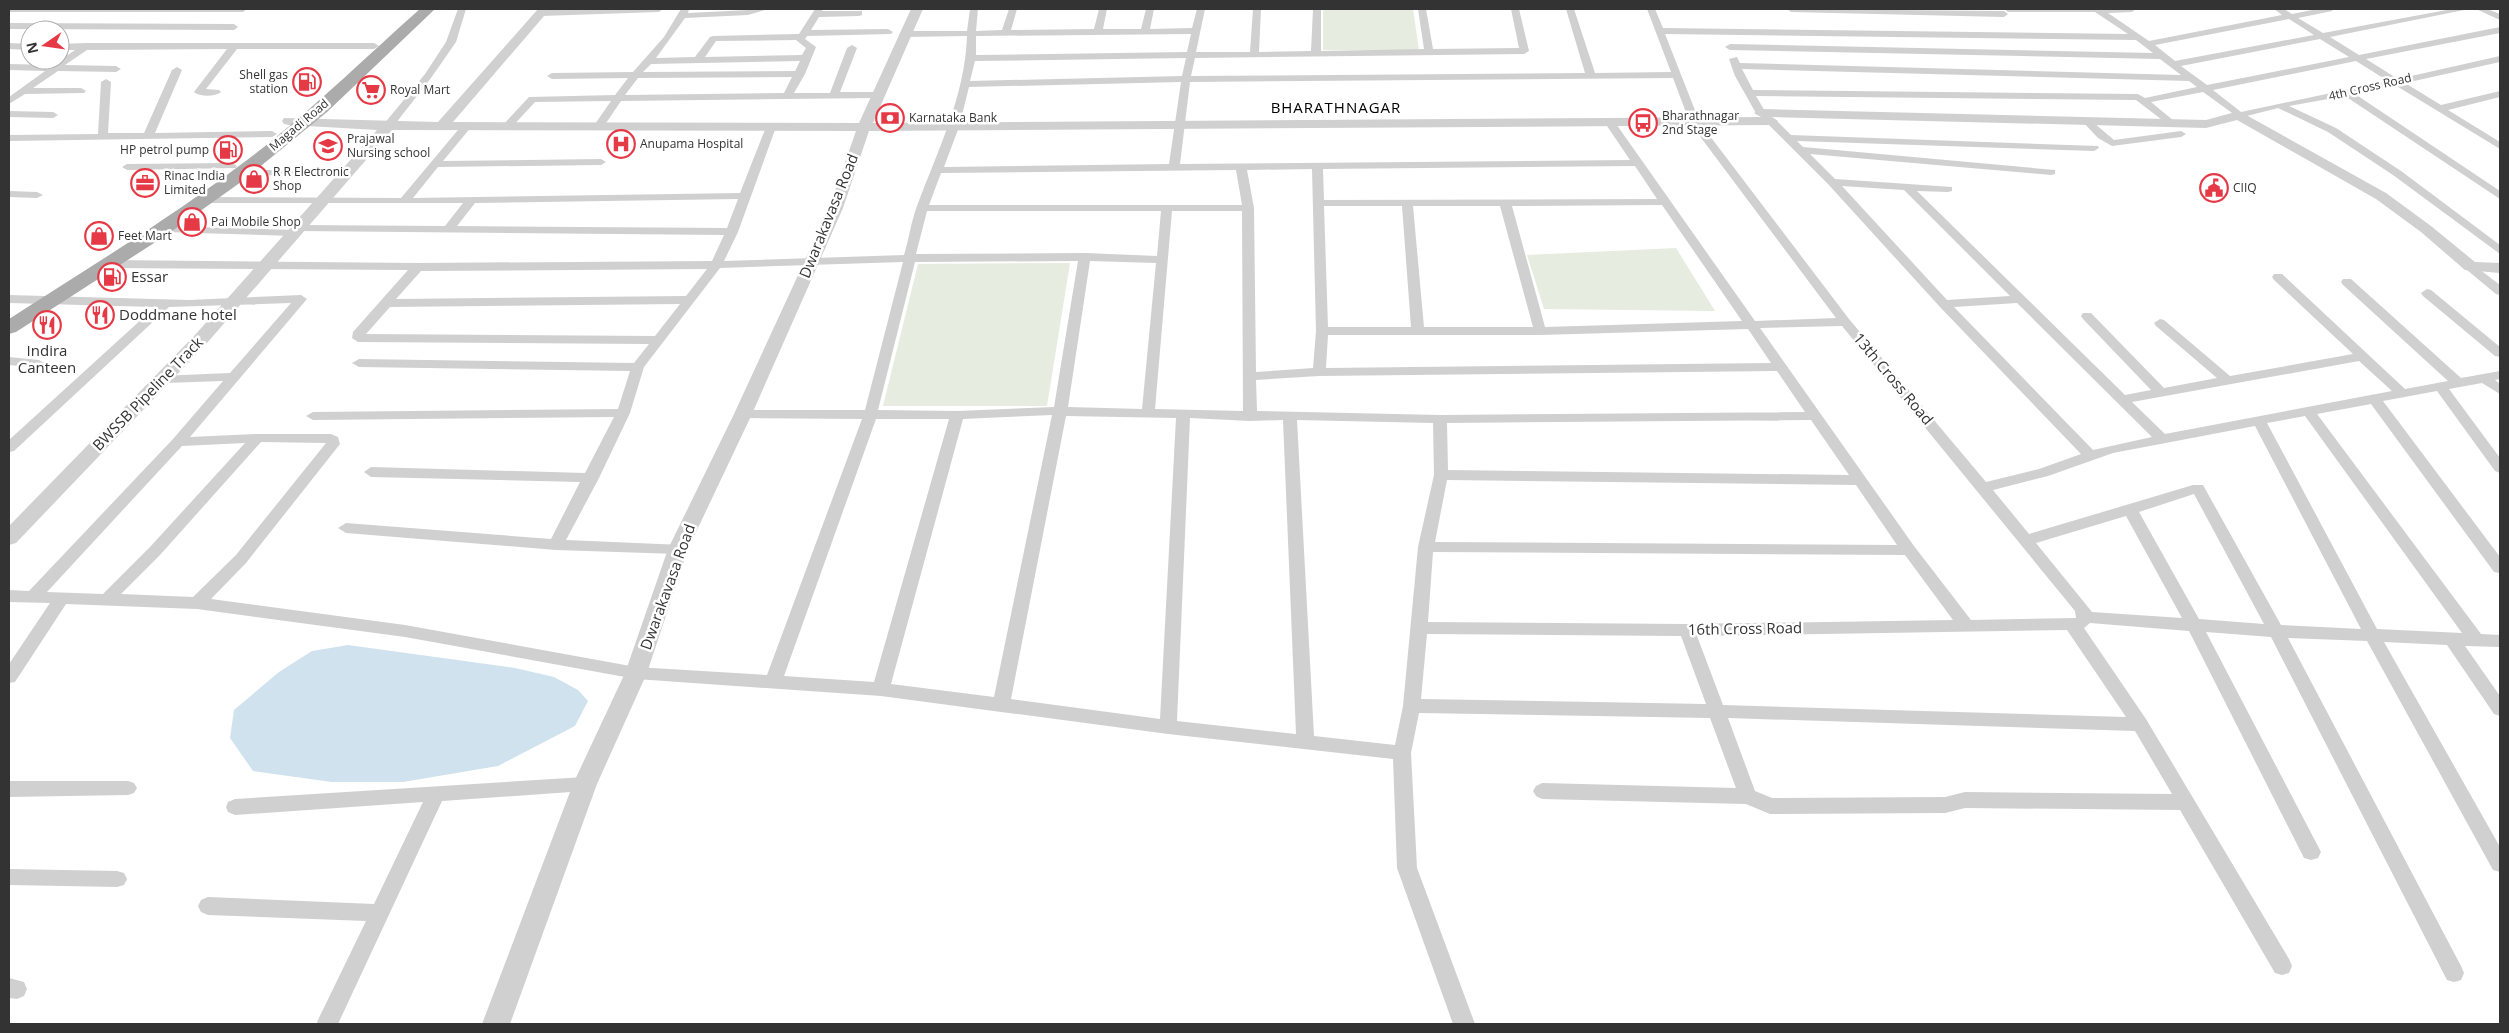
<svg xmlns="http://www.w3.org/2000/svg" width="2509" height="1033" viewBox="0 0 2509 1033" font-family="'Open Sans',sans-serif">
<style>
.green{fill:#e6ecdf}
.water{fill:#cfe2ee}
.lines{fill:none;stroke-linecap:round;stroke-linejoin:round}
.minor{fill:#d0d0d0;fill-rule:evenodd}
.tertiary{fill:#d0d0d0;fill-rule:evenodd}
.primary{fill:#ababab;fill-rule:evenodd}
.labels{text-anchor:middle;stroke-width:5;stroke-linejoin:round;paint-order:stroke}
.far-poi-label{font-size:12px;fill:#333;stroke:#fff;text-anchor:start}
.far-street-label{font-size:12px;fill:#333;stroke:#fff}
.far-quarter-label{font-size:15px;letter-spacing:1px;fill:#000;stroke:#fff}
.street-label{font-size:15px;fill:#333;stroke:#fff}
.poi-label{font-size:15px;fill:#333;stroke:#fff;text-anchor:start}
</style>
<rect width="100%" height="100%" fill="#fff"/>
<!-- green -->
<g class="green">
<path d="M1323 9H1413L1419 50H1323Z"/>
<path d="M1676 248 1715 311 1544 309 1527 255Z"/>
<path d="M1070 263 1047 406H883L918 264Z"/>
</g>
<!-- water -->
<path class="water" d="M348 645 515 668 554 677 578 690 588 701 575 726 498 766 403 782H332L253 771 230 738 234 710 279 672 312 651Z"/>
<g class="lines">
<!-- minor -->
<g class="minor">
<path d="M9 9H247L243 12H9Z"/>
<path d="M458 9H466L456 42 431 78 392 128H384V124L425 74 446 42Z"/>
<path d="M588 9H663L659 12 541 16 537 13 541 10Z"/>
<path d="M681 9H689L688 13 768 9 748 15 685 18 656 58 695 57 710 37 713 36 799 34 815 9H823L822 11H862V15L859 16 819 17 811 30 888 29 893 32 891 34 807 36 805 39 816 47 805 74 794 93H830L847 48 852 45 857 48 840 92H877L882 95 877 98 621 101 602 129 598 130 593 127 611 101 535 102 511 128 502 126 529 97 615 95 628 78 552 79 547 76 552 73 633 72 664 37ZM796 40 806 48 802 55 705 57 716 41ZM800 61 795 71 643 72 651 64ZM792 77 784 93 625 95 638 78Z"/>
<path d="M970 9H978L976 31 1002 30 1009 9H1017L1011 30 1094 29 1099 9H1107L1103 29H1141L1146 9H1154L1150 29 1192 28 1197 9H1205L1196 52H1250L1253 9H1261L1259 52 1311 51 1313 9H1321V51L1424 49 1418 9H1426L1433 49 1519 48 1511 9H1519L1529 51 1524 54 1195 58 1191 76 1585 73 1566 9H1574L1595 73 1671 72 1647 9H1655L1663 28 2128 34 2095 12H2008L2004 9H2136L2132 12 2108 13 2149 41 2282 15 2274 9H2284L2292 14 2317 9H2333L2332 11 2298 18 2323 33 2452 9H2469L2330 37 2359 55 2500 27V33L2366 59 2398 79 2500 56V62L2405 83 2441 105 2500 91V97L2448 110 2500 142V149L2395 85 2355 94 2500 191V199L2345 96 2289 106 2336 128 2401 171 2500 245V254L2393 175 2328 132 2278 108 2239 118 2203 92 2151 102 2174 121 2175 123 2170 126 2136 100 1756 96 1766 113 1761 116 1757 115 1735 76 1729 59 1737 57 1740 63 2181 75 2160 59 1730 50 1725 47 1730 44 2153 53 2136 40 1665 34 1700 123 1849 319 1986 482 2039 469 2081 454 1940 307 1828 184 1767 123V119H1775L1791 135 2098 146 2099 148 2094 151 1797 141 1803 147 2055 170V174L2051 175 1810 154 1835 179 1952 187V191L1948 192 1917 191 2125 395 2151 390 2083 319 2081 316 2083 313H2091L2164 388 2217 378 2156 326 2154 323 2160 319 2164 320 2230 376 2353 354 2274 280 2272 277 2274 274H2282L2405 389 2448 381 2343 285 2341 282 2343 279H2351L2461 378 2500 371V379L2495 380 2500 384V394L2482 383 2449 389 2500 458V473L2495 471 2437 391 2383 401 2500 557V573L2494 572 2371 404 2317 414 2481 634 2500 635V647L2465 646 2500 696V716L2494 714 2447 645 2384 642 2500 847V872L2493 870 2367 641 2288 638 2461 966 2464 973 2461 980 2454 982 2447 980 2271 637 2206 632 2321 852 2318 858 2311 860 2304 858 2189 631 2090 623 2084 628 2146 719 2289 959 2292 966 2289 973 2282 975 2275 973 2180 810 1965 808 1945 813 1770 814 1746 804 1542 799 1536 796 1533 791 1536 786 1542 783 1736 788 1710 718 1419 713 1411 753 1417 868 1475 1024H1453L1397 868 1393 759 1168 734 881 696 636 679 405 637 197 609 66 604 15 682 9 683V664L50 603 9 602V590L29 591 173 439 223 381 165 383 158 379 160 376 230 373 291 303 169 307 14 451 9 452V440L155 307 9 303V295L189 300 301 295 307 299 190 437 257 434H331L338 437 340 444 246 563 211 599 405 625 636 667 767 675 862 419 743 418 736 414 743 410H865L903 262 720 268 644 367 630 413 599 478 566 540 683 545 686 549 683 553 678 554 556 550 346 533 338 528 346 523 551 539 580 482 371 477 364 472 371 467 585 473 614 417 313 420 306 416 313 412 618 409 630 371 359 367 352 363 359 359 634 363 649 344 358 342 352 338 353 332 408 270 108 268 102 264 108 260 418 263 712 261 724 235 299 231 298 235 294 236 162 232 156 229 162 226 293 230 294 226 298 225 445 226 463 203H202L196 200 202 197 401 198 463 124 467 123 472 126 443 161 601 159 606 162 601 165 438 167 413 198 740 193 766 127 771 124 776 127 738 232 724 261 904 255C909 239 911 222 917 206 938 150 965 96 967 36L904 37 899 34 904 31H967ZM2289 19 2314 35 2175 61 2155 45ZM1191 34 1187 52 976 55V36ZM2320 39 2349 57 2207 85 2181 66ZM1186 58 1182 76 970 81 975 61ZM2356 61 2388 81 2241 112 2213 90ZM1742 69 2189 81 2197 87 2145 98 2138 94 1753 90ZM1673 78 1690 123 1836 318 1755 321 1614 121 1610 120 1605 123 1630 160 1180 164 1190 82ZM1181 82 1169 164 944 167 959 127 969 87ZM1635 166 1657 199 1324 200 1323 169ZM1312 169 1316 331 1313 368 1256 372 1254 208 1247 170ZM1236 170 1242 205H929L941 173ZM1842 186 1904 190 2010 296 1947 300ZM738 199 727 228 457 226 475 203ZM1662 205 1742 321 1545 327 1512 206ZM1324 206H1402L1411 327H1328ZM1413 206H1500L1533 327H1424ZM927 211H1161L1157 256 1085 253 916 254ZM1172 211H1242L1243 411 1155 409ZM1078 261 1054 407 957 411 878 410 915 262ZM1090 261 1156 263 1142 409 1068 407ZM707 269 686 296 396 299 421 271ZM2017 303 2152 437 2093 450 1954 307ZM680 304 655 336 366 334 390 307ZM1842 326 2075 611 2076 618 1971 620 1914 546 1760 328ZM1748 329 1771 363 1326 368 1328 335H1540ZM2359 361 2392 391 2165 434 2132 402ZM1777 371 1805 412 1440 415 1257 411 1256 380 1319 376ZM1052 415 994 697 891 684 963 419ZM1066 416 1176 418 1160 719 1011 699ZM2305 416 2462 633 2377 629 2267 423ZM1190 418 1250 421 1283 420 1296 734 1177 721ZM876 419H949L874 682 784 676ZM1297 420 1433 423 1434 475 1418 547 1403 706 1395 745 1314 736ZM1811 420 1849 475 1448 470 1447 423ZM2255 426 2361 629 2281 625 2203 485H2193L2029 534 1993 490 2048 476 2113 453ZM261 442 326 443 236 555 193 597 121 594 160 555ZM245 443 150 547 103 594 47 592 182 446ZM1447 480 1856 485 1897 545 1435 542ZM2194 494 2264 624 2199 619 2139 512ZM2126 516 2182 618 2092 612 2036 543ZM1433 552 1905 555 1953 620 1687 624 1428 622ZM2067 630 2126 717 1723 705 1697 636ZM1427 634 1681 636 1706 704 1421 699ZM1728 718 2135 731 2172 794 1965 792 1945 797 1772 798 1755 791Z"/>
<path d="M1787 9 2004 11 2008 14 2004 17 1791 12Z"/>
<path d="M2476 9H2487L2500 14V20Z"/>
<path d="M9 23 234 24 238 27 234 30 9 29Z"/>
<path d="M9 43 30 44V50L9 49Z"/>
<path d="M86 43H374L379 46 374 49H237L206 89 219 90 221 92C215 97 200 97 194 92L227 49 87 50 65 65 116 66 121 69 116 72 58 71 33 88H81L86 91 84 93 25 94 9 104V97L45 71 9 70V64L53 65 75 50H60V44Z"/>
<path d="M177 67 182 70 155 133 272 131 277 134 272 137 9 141V135L98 134 101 82 106 79 111 82 108 133H144L172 70Z"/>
<path d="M9 111 53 112 58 115 53 118 9 117Z"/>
<path d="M2088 118 2114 140 2181 131 2186 134 2181 137 2112 146 2098 138 2084 123 2083 121Z"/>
<path d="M232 163 237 166 236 168 127 170 122 167 127 164Z"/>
<path d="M240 170H347L352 173 347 176 236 175V171Z"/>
<path d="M9 191 37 192 43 195 37 198 9 197Z"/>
<path d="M2471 263 2500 285V295L2496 294 2467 270V264Z"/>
<path d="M2427 289 2431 290 2500 347V357L2495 356 2423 296 2421 293Z"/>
<path d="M9 357 39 360 46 364 39 368 9 365Z"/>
<path d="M585 777 591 779 594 784 591 789 585 791 442 801 338 1024H318L317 1022 366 921 208 915 201 912 198 906 201 900 208 897 374 904 423 802 235 815 228 812 226 807 228 802 235 799Z"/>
<path d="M9 781H128L134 783 137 788 134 793 128 795 9 797Z"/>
<path d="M9 869 117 871 124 873 127 879 124 885 117 887 9 885Z"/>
<path d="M9 978 24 982 27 989 24 996 17 999 9 998Z"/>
</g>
<!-- tertiary -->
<path class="tertiary" d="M538 9H550L453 122 859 123 911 9H923L873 123 1761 117 1754 113 1761 109 2206 120 2239 111 2386 193 2431 226 2475 262 2500 263V273L2465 270 2421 232 2376 199 2237 120 2206 128 1772 117 1778 121 1771 125 869 131 843 208 752 414 688 549 647 673 597 784 510 1024H482L573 784 625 673 668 549 734 414 829 208 856 131 392 130 207 343 16 543 9 545V526L195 335 377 130 289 125 284 124 282 121 284 118 438 122Z"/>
<!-- primary -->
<path class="primary" d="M420 9H435L327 112 241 182 168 234 16 332 9 334V319C95 264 183 210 264 147 318 104 368 55 420 9Z"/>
</g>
<!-- icons -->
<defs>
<symbol id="fuel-ring" viewBox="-11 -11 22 22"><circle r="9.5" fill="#fff" stroke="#e63946" stroke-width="1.5"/><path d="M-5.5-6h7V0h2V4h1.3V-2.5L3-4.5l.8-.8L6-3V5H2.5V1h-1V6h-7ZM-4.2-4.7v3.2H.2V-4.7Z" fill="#e63946"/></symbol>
<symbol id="supermarket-ring" viewBox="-11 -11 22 22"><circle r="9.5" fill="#fff" stroke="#e63946" stroke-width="1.5"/><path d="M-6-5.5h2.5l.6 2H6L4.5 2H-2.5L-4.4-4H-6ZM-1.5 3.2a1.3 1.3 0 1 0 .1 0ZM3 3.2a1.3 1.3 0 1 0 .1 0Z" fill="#e63946"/></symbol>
<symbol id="bank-ring" viewBox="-11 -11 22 22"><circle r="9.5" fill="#fff" stroke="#e63946" stroke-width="1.5"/><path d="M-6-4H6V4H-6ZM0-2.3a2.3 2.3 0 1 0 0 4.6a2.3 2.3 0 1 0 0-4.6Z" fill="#e63946"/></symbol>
<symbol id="bus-ring" viewBox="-11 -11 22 22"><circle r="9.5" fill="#fff" stroke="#e63946" stroke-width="1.5"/><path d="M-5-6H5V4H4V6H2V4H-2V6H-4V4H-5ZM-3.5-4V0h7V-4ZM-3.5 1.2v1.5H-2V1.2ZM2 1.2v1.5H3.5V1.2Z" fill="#e63946"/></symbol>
<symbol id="hospital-ring" viewBox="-11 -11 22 22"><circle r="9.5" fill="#fff" stroke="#e63946" stroke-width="1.5"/><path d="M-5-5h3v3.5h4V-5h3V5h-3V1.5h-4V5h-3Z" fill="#e63946"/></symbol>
<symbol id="school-ring" viewBox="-11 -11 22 22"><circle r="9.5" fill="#fff" stroke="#e63946" stroke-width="1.5"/><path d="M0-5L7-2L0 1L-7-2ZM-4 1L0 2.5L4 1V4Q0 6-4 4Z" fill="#e63946"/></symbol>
<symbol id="shop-ring" viewBox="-11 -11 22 22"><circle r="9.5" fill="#fff" stroke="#e63946" stroke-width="1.5"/><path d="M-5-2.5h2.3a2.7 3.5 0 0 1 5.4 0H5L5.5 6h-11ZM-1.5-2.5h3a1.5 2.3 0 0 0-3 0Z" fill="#e63946"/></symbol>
<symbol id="office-ring" viewBox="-11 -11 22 22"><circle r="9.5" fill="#fff" stroke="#e63946" stroke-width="1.5"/><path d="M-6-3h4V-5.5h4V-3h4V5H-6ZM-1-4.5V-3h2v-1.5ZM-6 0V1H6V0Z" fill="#e63946"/></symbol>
<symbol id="civic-ring" viewBox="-11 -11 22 22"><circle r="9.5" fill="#fff" stroke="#e63946" stroke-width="1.5"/><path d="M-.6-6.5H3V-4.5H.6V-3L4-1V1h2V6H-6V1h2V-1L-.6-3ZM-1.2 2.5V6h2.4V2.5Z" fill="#e63946"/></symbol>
<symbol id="restaurant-ring" viewBox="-11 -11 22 22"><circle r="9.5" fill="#fff" stroke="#e63946" stroke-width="1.5"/><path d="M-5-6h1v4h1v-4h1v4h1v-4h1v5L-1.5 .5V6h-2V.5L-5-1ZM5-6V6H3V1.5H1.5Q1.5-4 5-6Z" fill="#e63946"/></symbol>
</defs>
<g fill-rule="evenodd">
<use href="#fuel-ring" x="291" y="66" width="32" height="32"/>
<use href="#supermarket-ring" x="355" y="74" width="32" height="32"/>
<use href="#bank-ring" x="874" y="102" width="32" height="32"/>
<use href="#bus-ring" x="1627" y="107" width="32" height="32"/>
<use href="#hospital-ring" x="605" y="128" width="32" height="32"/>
<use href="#school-ring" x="312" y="130" width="32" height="32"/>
<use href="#fuel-ring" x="212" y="134" width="32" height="32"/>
<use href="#shop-ring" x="238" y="163" width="32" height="32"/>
<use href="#office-ring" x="129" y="167" width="32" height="32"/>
<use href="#civic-ring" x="2198" y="172" width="32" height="32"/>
<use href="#shop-ring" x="176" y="206" width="32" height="32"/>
<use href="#shop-ring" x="83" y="220" width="32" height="32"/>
<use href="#fuel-ring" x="96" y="261" width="32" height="32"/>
<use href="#restaurant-ring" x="84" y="299" width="32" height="32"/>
<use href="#restaurant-ring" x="31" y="309" width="32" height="32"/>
</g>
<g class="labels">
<!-- far-poi labels -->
<g class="far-poi-label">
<text x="288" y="79" text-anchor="end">Shell gas<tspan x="288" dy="14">station</tspan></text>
<text x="390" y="94">Royal Mart</text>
<text x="1662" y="120">Bharathnagar<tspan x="1662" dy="14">2nd Stage</tspan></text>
<text x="909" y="122">Karnataka Bank</text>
<text x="347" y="143">Prajawal<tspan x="347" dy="14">Nursing school</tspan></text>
<text x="640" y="148">Anupama Hospital</text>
<text x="209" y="154" text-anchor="end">HP petrol pump</text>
<text x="273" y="176">R R Electronic<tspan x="273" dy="14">Shop</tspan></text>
<text x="164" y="180">Rinac India<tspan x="164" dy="14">Limited</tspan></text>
<text x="2233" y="192">CIIQ</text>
<text x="211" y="226">Pai Mobile Shop</text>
<text x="118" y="240">Feet Mart</text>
</g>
<!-- far-street labels -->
<g class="far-street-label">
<text transform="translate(2370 87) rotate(-13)" y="4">4th Cross Road</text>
<text transform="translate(299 125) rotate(-40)" y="4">Magadi Road</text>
</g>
<!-- far-quarter labels -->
<g class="far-quarter-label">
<text x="1336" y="113">BHARATHNAGAR</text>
</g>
<!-- street labels -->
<g class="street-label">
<text transform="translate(829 216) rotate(-68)" y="5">Dwarakavasa Road</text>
<text transform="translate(1893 379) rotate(50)" y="5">13th Cross Road</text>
<text transform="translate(148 394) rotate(-46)" y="5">BWSSB Pipeline Track</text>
<text transform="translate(668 587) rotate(-70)" y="5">Dwarakavasa Road</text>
<text transform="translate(1745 629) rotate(-1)" y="5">16th Cross Road</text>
</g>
<!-- poi labels -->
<g class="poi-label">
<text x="131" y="282">Essar</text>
<text x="119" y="320">Doddmane hotel</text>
<text x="47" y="356" text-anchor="middle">Indira<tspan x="47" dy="17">Canteen</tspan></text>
</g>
</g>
<!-- border -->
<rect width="2509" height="1033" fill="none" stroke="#333333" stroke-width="20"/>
<!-- north arrow -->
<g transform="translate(45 45) rotate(257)"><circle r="24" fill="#ffffff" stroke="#adadad"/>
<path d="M0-4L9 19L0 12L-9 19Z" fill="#e63946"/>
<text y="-8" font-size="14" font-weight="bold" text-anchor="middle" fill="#333333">N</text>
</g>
</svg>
